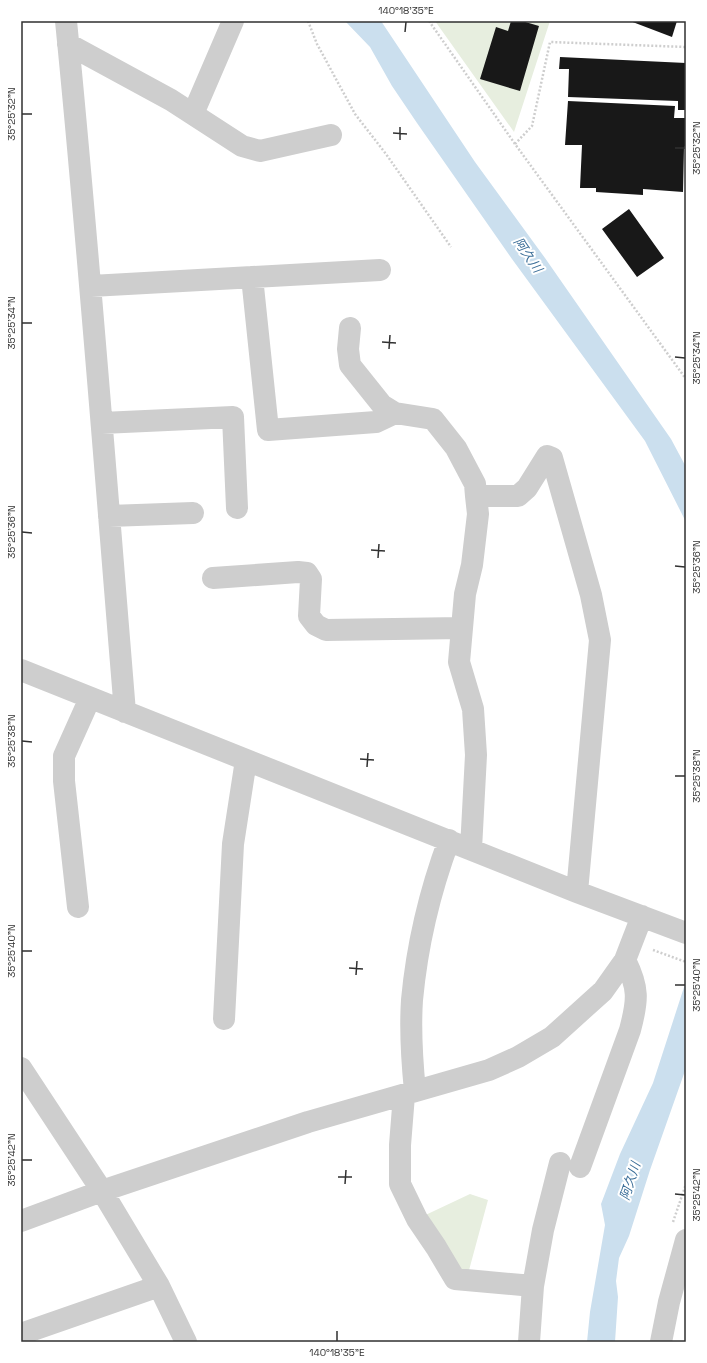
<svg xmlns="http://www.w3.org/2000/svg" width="707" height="1363" font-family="'Space Grotesk','Noto Sans JP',sans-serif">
  <rect width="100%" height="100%" fill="#fff"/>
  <path fill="#e7eedf" d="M435 21H550L514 132Z
    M470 1194 488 1200 468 1274H452L417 1219Z"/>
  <path fill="#cbdfee" d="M345 21H381L475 162 545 258 671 439 686 467V522L645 441 512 259 417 123 392 86 370 47Z
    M686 981V1068L650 1170 629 1236 619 1258 616 1281 618 1297 615 1342H587L590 1312 605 1225 601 1204 620 1154 653 1083Z"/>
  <path fill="#181818" d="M511 21H522L539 26 520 91 480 79 496 27 508 31Z
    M630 21H677L672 37Z
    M560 57 686 63V110H678V101L568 97 569 69H559Z
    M568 101 675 106 674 118H686V146L684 147 683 192 643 189V195L596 192V188H580L582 145H565Z
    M629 209 664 258 637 277 602 229Z"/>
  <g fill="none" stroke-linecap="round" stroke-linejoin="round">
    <path stroke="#cecece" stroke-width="2.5" stroke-dasharray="2 2" stroke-linecap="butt" d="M308 21 317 44 355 114 386 154 451 247
      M429 21 515 144 686 379
      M515 144 532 126 550 42 686 47
      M653 950 686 962
      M673 1222 686 1184"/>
    <path stroke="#cecece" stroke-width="22" d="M66 21C89 251 106 482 125 712
      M68 44 171 100 242 146 260 151 331 135
      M193 114 233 21
      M252 277 268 430 376 422 395 413
      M91 286 380 270
      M350 328 348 349 350 365 382 405 395 413 433 419 456 448 475 484 476 496 478 514 472 565 465 594 459 662 473 709 476 755 471 849
      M102 423 233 417 237 508
      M476 496H518L527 488 547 456 552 458 591 595 600 640 577 892
      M109 516 193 513
      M213 578 298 572 307 573 311 579 309 616 316 625 326 630 462 628
      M21 670 577 892 686 933
      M78 907 64 781V756L90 698
      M224 1019 233 844 246 760
      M21 1068 102 1191 159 1286 186 1342
      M415 1091C412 1061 410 1030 412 1000 417 946 430 891 449 840
      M404 1095 400 1145V1184L417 1219 436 1247 455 1279 533 1286
      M580 1167 630 1030C638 1000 639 988 625 960
      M21 1221 102 1191 308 1122 489 1070 518 1057 552 1037 603 991 625 960 642 916
      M21 1334 159 1286
      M529 1342 533 1286 543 1230 560 1163
      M661 1342 669 1302 686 1240"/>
  </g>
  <path fill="none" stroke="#313131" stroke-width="1.5" d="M405 32 406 22M22 114H32M393 133 407 134M400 140V127M675 148H685M22 323H32M382 342 396 343M389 349 390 335M675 357 685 358M22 532 32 533M371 550 385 551M378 558 379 544M675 566 685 567M22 741 32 742M360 759 374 760M367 767 368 753M675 776H685M22 951H32M349 968 363 969M356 975 357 961M675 985H685M22 1160H32M338 1177H352M345 1184 346 1170M675 1194 685 1195M337 1341V1331"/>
  <g text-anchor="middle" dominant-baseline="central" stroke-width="4" stroke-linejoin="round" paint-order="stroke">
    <g font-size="13" font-style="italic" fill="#3b6e98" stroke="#fff">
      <text transform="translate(528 255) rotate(55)">阿久川</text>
      <text transform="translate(630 1181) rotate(-72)">阿久川</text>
    </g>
  </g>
  <rect width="707" height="1363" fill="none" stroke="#ffffff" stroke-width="44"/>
  <rect x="22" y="22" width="663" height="1319" fill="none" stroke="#313131" stroke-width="1.5"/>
  <g font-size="10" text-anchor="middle" fill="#313131">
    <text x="406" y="14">140°18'35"E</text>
    <text transform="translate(11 114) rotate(-90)" y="4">35°25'32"N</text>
    <text transform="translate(696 148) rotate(-90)" y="4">35°25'32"N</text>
    <text transform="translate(11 323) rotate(-90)" y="4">35°25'34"N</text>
    <text transform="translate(696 358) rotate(-90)" y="4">35°25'34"N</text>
    <text transform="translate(11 532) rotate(-90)" y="4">35°25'36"N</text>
    <text transform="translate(696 567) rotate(-90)" y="4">35°25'36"N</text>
    <text transform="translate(11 741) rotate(-90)" y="4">35°25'38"N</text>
    <text transform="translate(696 776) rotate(-90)" y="4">35°25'38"N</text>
    <text transform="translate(11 951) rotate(-90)" y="4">35°25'40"N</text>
    <text transform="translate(696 985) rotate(-90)" y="4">35°25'40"N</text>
    <text transform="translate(11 1160) rotate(-90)" y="4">35°25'42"N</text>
    <text transform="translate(696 1195) rotate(-90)" y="4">35°25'42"N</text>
    <text x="337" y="1356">140°18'35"E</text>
  </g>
</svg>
